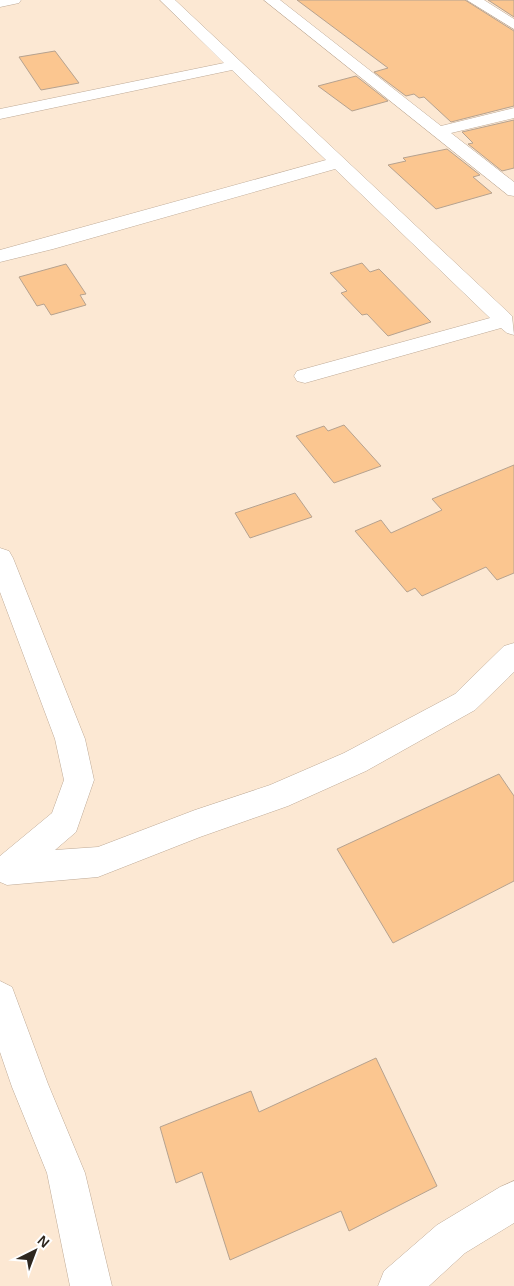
<svg xmlns="http://www.w3.org/2000/svg" width="514" height="1286" font-family="Arial,sans-serif">
  <rect width="100%" height="100%" fill="#fce8d3"/>
  <path fill="#fbc690" stroke="#b6a28f" d="M297 0H465L514 31V106L451 122 424 97 419 98 414 94 406 96 374 72 388 68Z
    M488 0H514V17Z
    M55 51 79 83 41 90 19 57Z
    M356 76 388 101 352 111 318 86Z
    M514 120V168L502 171 468 144 473 143 462 132Z
    M447 149 480 175 473 177 492 193 436 209 388 165 406 161 403 158Z
    M362 263 370 272 379 269 431 322 388 336 367 314 362 315 341 293 347 291 330 273Z
    M66 264 86 294 80 295 86 305 51 315 44 304 37 306 19 277Z
    M344 425 381 466 334 483 296 436 324 426 328 431Z
    M514 465V573L497 580 486 567 422 596 415 588 407 592 355 531 381 520 391 533 442 510 432 499Z
    M295 493 312 517 250 538 235 513Z
    M499 774 514 796V881L393 943 337 849Z
    M376 1058 437 1186 349 1231 341 1211 230 1260 202 1172 176 1183 160 1127 251 1091 259 1112Z"/>
  <g fill="none" stroke-linecap="round" stroke-linejoin="round">
    <g stroke="#beaa97" stroke-width="1">
      <path id="minor" d="M0 0H21L19 3 0 7Z
        M160 0H175L512 316 514 335 507 333 501 328 305 383 297 381 294 376 297 371 490 318 335 169 53 249 0 262V250L326 160 232 70 0 119V109L224 63Z
        M264 0H280L441 126 514 108V118L451 133 514 182V196L508 195Z
        M467 0H484L514 19V29Z
        M0 548 9 551 13 558 85 739 94 780 76 832 55 850 98 847 195 810 270 785 344 753 455 694 504 646 514 643V672L475 710 366 771 288 806 200 837 98 877 7 885 0 882V856L52 813 64 780 55 739 0 592Z
        M0 981 12 987 48 1084 85 1173 112 1286H70L47 1173 12 1087 0 1052Z
        M514 1181V1223L465 1253 429 1286H378L384 1271 437 1225 500 1187Z"/>
    </g>
    <use href="#minor" fill="#fff" fill-rule="evenodd"/>
  </g>
  <g transform="translate(35 1251) rotate(42)" stroke="#ffffff" stroke-width="4" paint-order="stroke">
  <path d="M0-4L9 19L0 12L-9 19Z" fill="#2e271f"/>
  <text y="-8" font-size="14" font-weight="bold" text-anchor="middle" fill="#2e271f">N</text>
  </g>
</svg>
